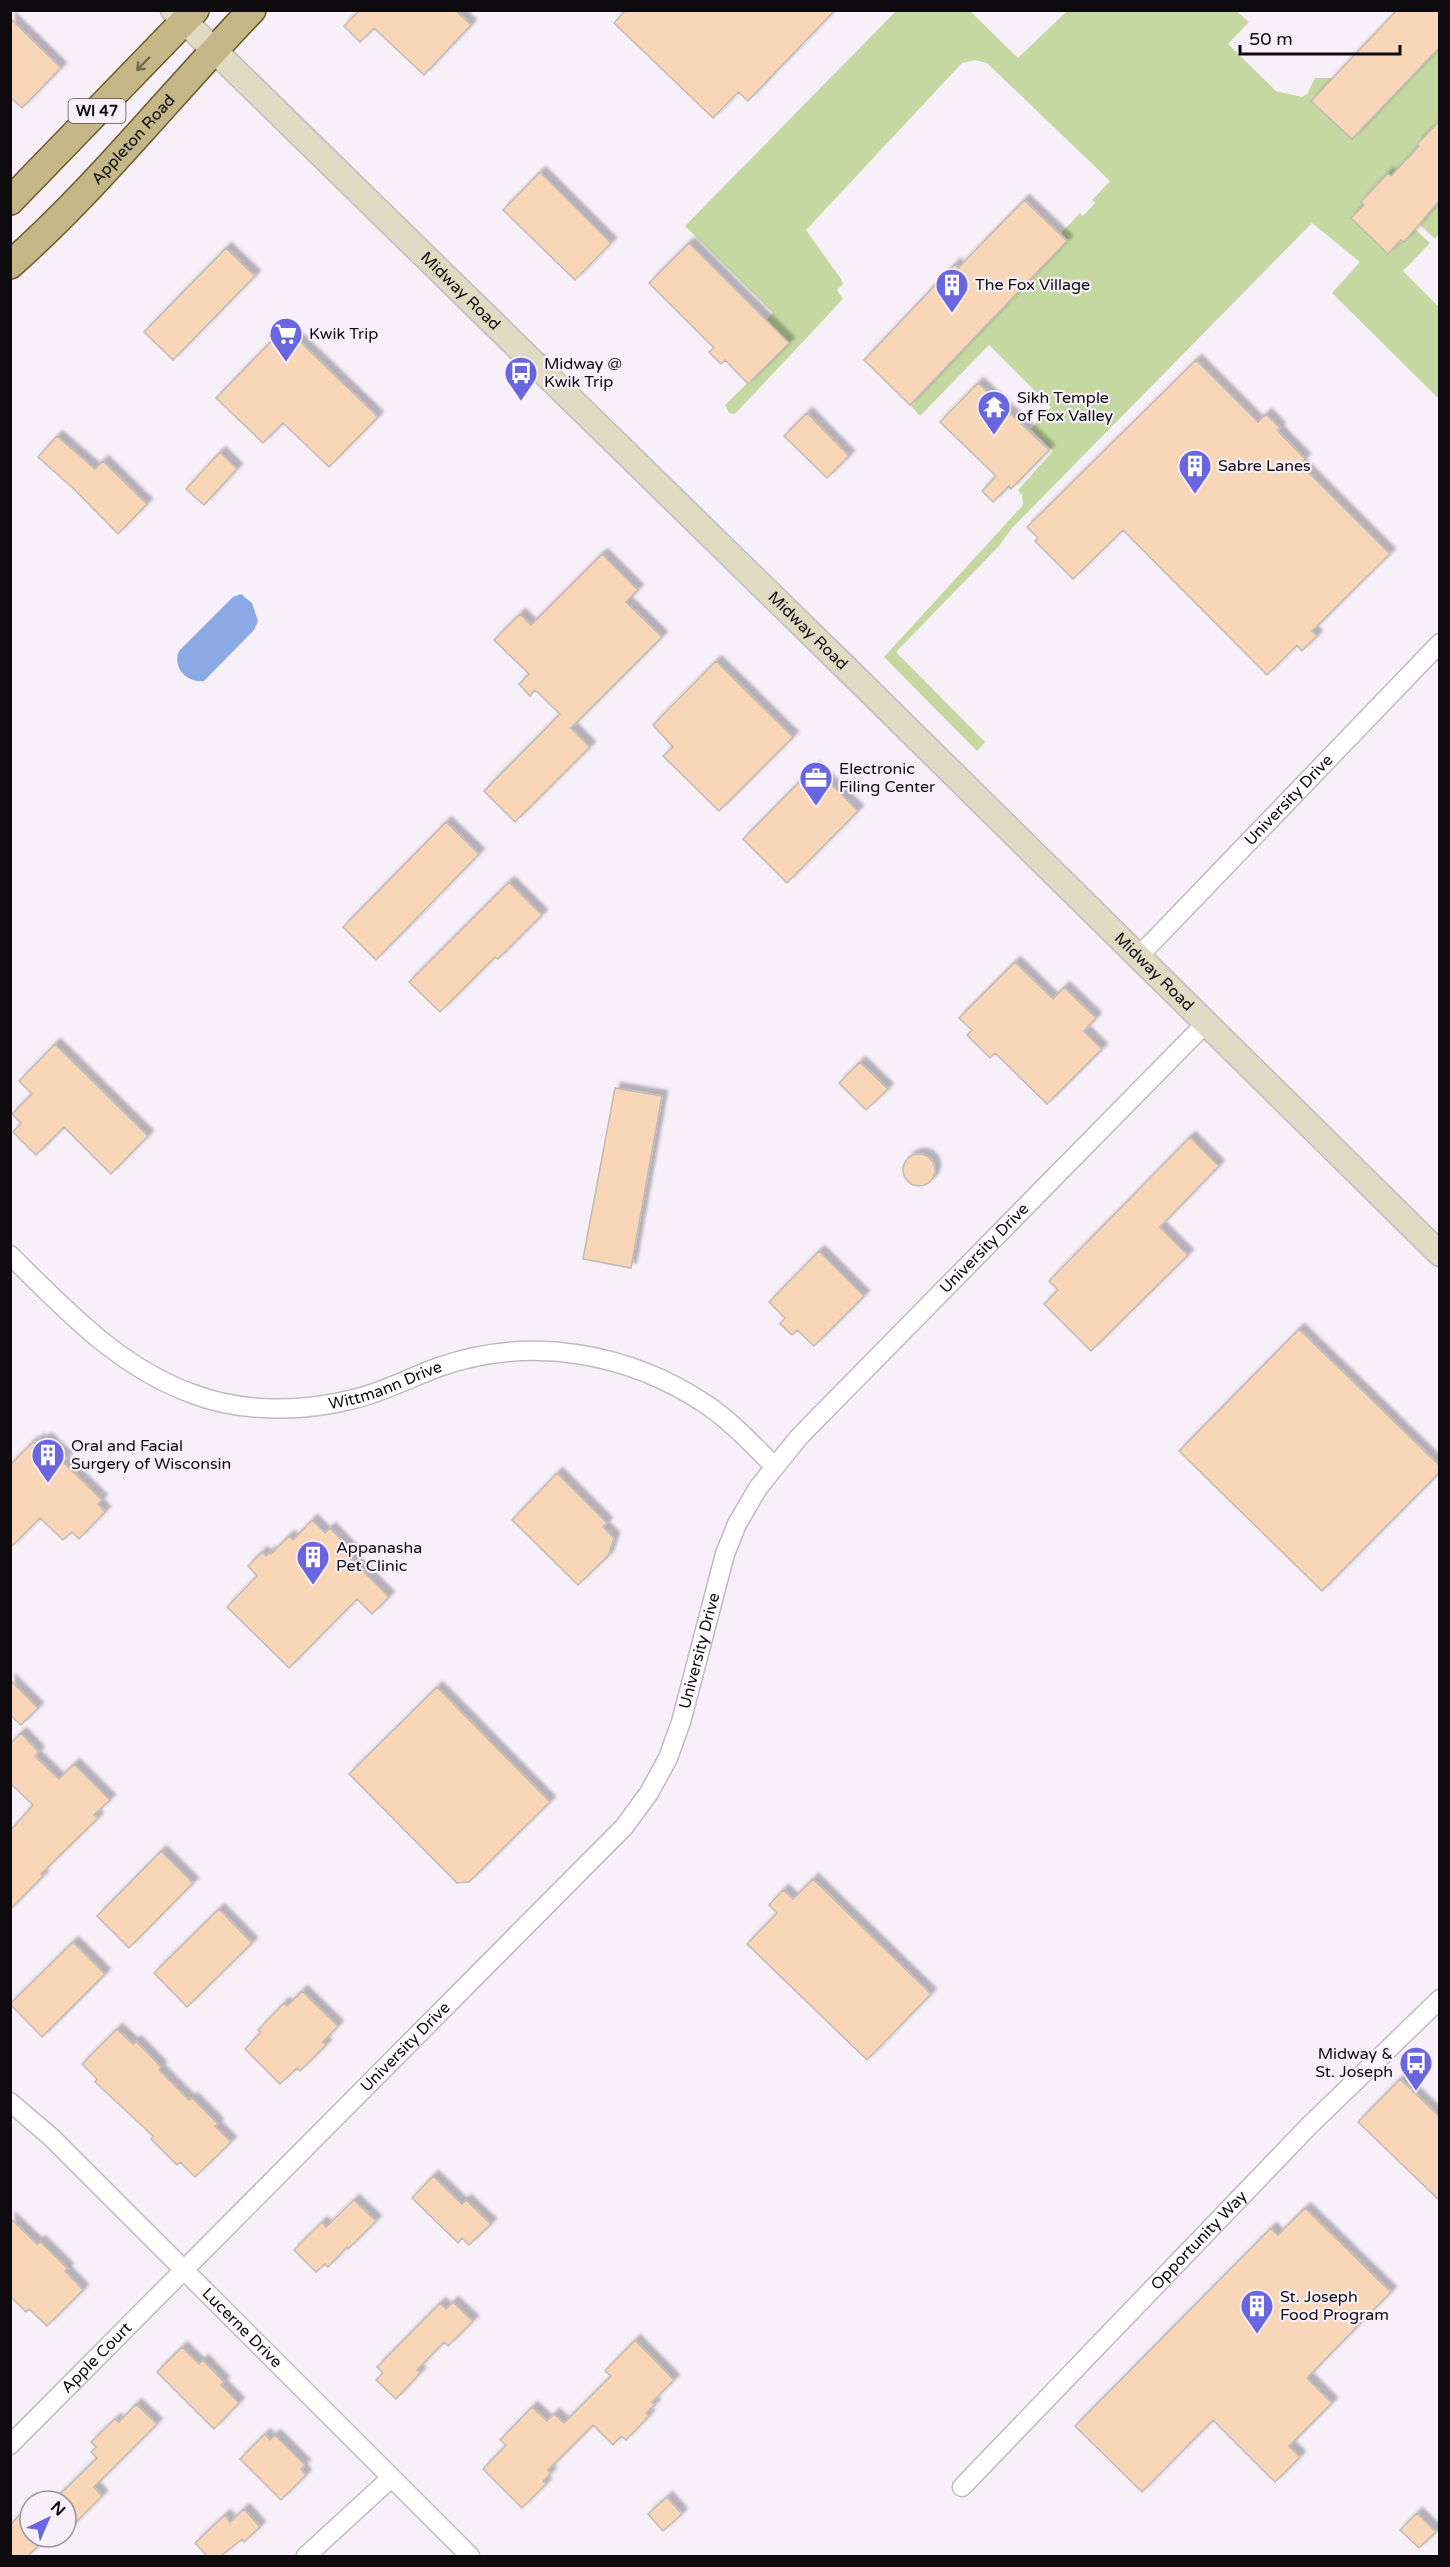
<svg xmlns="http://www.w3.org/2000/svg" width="1450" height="2567" font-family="'Varela Round',sans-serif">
  <defs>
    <filter id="shadow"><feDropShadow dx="5.5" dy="-5.5" stdDeviation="1.5" flood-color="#0004"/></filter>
  </defs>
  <rect width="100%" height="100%" fill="#f7f0f9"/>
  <path fill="#c5d8a2" d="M896 11H970L1018 58 1067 11H1236L1249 22 1228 44 1276 91 1302 97 1307 94 1315 78H1332L1311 101 1352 139 1439 47V121L1417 144 1419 146 1391 176 1388 174 1361 201 1364 205 1351 218 1388 253 1415 229 1430 243 1403 271 1439 307V399L1332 293 1360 262 1312 223 1012 528 999 546 896 652 985 742 977 751 884 657 1023 505 1022 495 1018 490 1053 451 1031 429 1051 407 989 345 920 416 910 405 1068 240 1061 233 1080 213 1083 216 1095 203 1092 200 1110 181 987 63 975 60 962 63 806 230 841 279 843 284 837 290 843 299 735 414 729 413 725 405 789 343 766 320 773 313 685 226Z
    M1439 200V234L1435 239 1420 225Z"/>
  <path fill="#8aa9e5" d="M241 594 252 603 258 621 254 630 204 681C187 683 172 668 179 651L233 597Z"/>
  <path fill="#f8d6b7" stroke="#c2bab2" stroke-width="1.5" filter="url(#shadow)" d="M356 10H455L471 25 424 75 374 28 360 42 344 26 358 12Z
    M626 10H835L748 101 738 92 713 118 614 23Z
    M1397 10H1440V47L1352 139 1311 101Z
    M10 18 61 68 22 108 10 97Z
    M1440 121V200L1404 242 1401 240 1388 254 1351 218 1364 205 1361 202 1388 173 1391 176 1419 146 1417 144Z
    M540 172 611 243 575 280 503 210Z
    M1024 200 1067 241 910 405 864 360 955 264 958 268Z
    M689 243 789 343 748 384 725 360 721 364 709 352 714 348 649 283Z
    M226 248 255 276 173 360 144 332Z
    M285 327 378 417 329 467 283 423 263 443 216 398Z
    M1196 360 1258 422 1266 414 1280 428 1277 430 1305 459 1300 464 1390 554 1312 631 1317 636 1302 651 1297 645 1267 675 1123 530 1073 579 1035 541 1038 538 1027 527Z
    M978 383 1049 450 1011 489 1009 486 993 502 982 491 996 476 940 422Z
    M807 413 849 456 827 478 784 436Z
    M57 436 95 469 103 461 147 504 118 534 75 490 38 457Z
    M220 452 237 469 204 505 186 489Z
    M602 554 638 590 626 602 662 637 571 728 590 747 515 822 484 791 560 714 535 690 530 696 519 684 529 674 494 640 520 614 531 625Z
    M716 661 793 737 719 811 663 756 673 747 653 725Z
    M814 767 858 811 787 883 743 839Z
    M446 822 479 854 376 960 343 927Z
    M509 882 542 915 498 959 495 957 440 1012 409 982Z
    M1015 962 1053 999 1064 987 1096 1018 1084 1031 1102 1049 1047 1104 995 1053 990 1058 967 1035 972 1030 959 1018Z
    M55 1044 148 1136 111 1174 64 1127 36 1155 13 1132 21 1123 12 1114 32 1094 19 1081Z
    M860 1062 888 1089 866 1110 839 1083Z
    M615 1088 662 1096 631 1268 583 1259Z
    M1190 1137 1219 1166 1160 1227 1188 1255 1091 1351 1044 1304 1058 1290 1049 1281Z
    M903 1170a16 16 0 1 1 32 0a16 16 0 1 1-32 0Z
    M819 1251 864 1296 814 1346 797 1330 792 1335 780 1324 785 1318 769 1302Z
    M1299 1329 1440 1466V1472L1322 1591 1179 1451Z
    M46 1438 67 1458 63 1462 102 1500 98 1504 105 1512 79 1539 72 1532 63 1540 40 1518 10 1548V1465L33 1442 35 1443 39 1439 41 1442Z
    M557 1473 607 1523 603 1527 614 1538 608 1556 578 1585 512 1520Z
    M312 1520 325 1533 330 1528 351 1550 346 1554 389 1597 372 1614 357 1599 289 1668 227 1607 257 1576 248 1566 262 1552 266 1556 270 1552 271 1554 289 1536 293 1540Z
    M10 1680 38 1708 21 1725 10 1715Z
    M437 1687 550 1802 469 1882 457 1883 349 1774Z
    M21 1733 39 1752 35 1756 59 1779 74 1764 110 1800 94 1815 98 1818 41 1874 43 1876 10 1910V1831L33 1805 10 1783V1744Z
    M161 1851 193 1883 129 1948 97 1916Z
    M813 1879 931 1994 867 2060 747 1944 777 1913 769 1905 783 1890 793 1899Z
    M219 1909 252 1943 187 2007 154 1973Z
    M73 1942 105 1974 42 2037 10 2004Z
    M302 1991 338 2026 323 2042 326 2045 300 2071 297 2068 280 2084 245 2049 261 2032 258 2030 284 2003 287 2006Z
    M117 2029 133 2044 136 2041 161 2067 159 2070 189 2100 192 2098 218 2124 215 2126 231 2142 195 2177 180 2162 177 2165 151 2139 153 2136 95 2082 97 2079 82 2064Z
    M1400 2079 1440 2117V2201L1358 2122Z
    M433 2176 462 2204 466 2200 491 2224 469 2245 462 2238 458 2243 412 2198Z
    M354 2200 376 2221 348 2249 347 2247 328 2267 325 2264 316 2272 294 2250 322 2222 326 2227Z
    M1305 2208 1391 2292 1307 2378 1332 2403 1289 2446 1300 2457 1275 2482 1213 2420 1142 2492 1075 2426 1271 2228 1278 2235Z
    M10 2218 37 2244 40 2241 68 2269 65 2271 83 2290 47 2326 29 2309 26 2312 10 2296Z
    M453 2302 473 2321 448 2346 444 2342 417 2370 420 2373 396 2399 376 2380 383 2373 377 2367 440 2303 446 2309Z
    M635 2340 674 2380 652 2402 655 2405 646 2413 649 2416 626 2440 621 2436 613 2445 593 2425 548 2470 551 2473 543 2481 546 2484 522 2508 483 2469 506 2445 500 2440 532 2407 547 2421 554 2414 564 2423 611 2376 605 2371Z
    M182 2347 199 2364 203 2360 224 2382 221 2385 239 2403 214 2429 157 2372Z
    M136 2404 157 2424 94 2487 102 2496 66 2532V2501H53L97 2458 91 2452 96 2447 91 2442 115 2419 119 2422Z
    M265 2434 270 2440 275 2435 305 2465 301 2469 306 2475 281 2500 240 2459Z
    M667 2497 682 2514 663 2531 648 2514Z
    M30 2504V2537H37L42 2542 28 2556H10V2525Z
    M244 2509 260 2527 244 2542 242 2539 221 2556H207L195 2543 225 2515 230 2522Z
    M1417 2513 1436 2532 1419 2548 1400 2530Z"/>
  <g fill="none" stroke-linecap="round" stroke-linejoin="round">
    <g stroke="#c1bac3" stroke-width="21">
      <g id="minor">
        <path id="s1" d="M1137 958 1440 643"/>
        <path id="s2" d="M10 1255C66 1310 118 1367 193 1394 243 1413 303 1412 354 1399 384 1392 411 1377 439 1367 530 1335 628 1352 707 1405 732 1422 753 1445 774 1466"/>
        <path id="s3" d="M10 2102 51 2137 470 2556"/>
        <path id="s4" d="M10 2445 624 1827 649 1793 668 1758 681 1722 725 1554 737 1524 758 1488 799 1437 1205 1024"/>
        <path id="s5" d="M962 2487 1309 2126 1440 1999"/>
        <path d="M306 2556 391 2478"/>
      </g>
    </g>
    <g stroke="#c1bac3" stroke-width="27">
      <g id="secondary">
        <path id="s6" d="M173 10 847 669 1440 1254"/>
      </g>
    </g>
    <g stroke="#6b5b29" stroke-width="30">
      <g id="primary">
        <path d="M10 201 195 10"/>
        <path id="s7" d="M10 265C98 187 170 95 252 10"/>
      </g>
    </g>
    <use href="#minor" stroke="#fff" stroke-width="18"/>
    <use href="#secondary" stroke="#e2dbc3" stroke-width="24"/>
    <use href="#primary" stroke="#c5b688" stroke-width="27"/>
  </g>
  <defs><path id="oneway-shaft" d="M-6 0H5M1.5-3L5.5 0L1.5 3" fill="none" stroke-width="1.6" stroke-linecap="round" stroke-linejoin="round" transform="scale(1.5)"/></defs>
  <use stroke="#726951" href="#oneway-shaft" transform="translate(143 64) rotate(134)"/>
  <defs>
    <g id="building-pin" transform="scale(1.725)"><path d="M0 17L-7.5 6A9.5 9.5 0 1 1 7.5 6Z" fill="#6966df" stroke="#f7f0f9"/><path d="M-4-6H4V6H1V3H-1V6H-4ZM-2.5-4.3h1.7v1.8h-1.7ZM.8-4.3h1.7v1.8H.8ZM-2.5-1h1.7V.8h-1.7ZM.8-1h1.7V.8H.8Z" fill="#fff"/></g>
    <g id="supermarket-pin" transform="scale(1.725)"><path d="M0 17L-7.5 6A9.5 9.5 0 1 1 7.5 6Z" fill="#6966df" stroke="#f7f0f9"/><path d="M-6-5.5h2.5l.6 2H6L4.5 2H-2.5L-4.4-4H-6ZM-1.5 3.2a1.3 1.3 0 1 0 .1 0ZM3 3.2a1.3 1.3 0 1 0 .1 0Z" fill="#fff"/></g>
    <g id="bus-pin" transform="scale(1.725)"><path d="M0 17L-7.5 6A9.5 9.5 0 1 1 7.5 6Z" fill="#6966df" stroke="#f7f0f9"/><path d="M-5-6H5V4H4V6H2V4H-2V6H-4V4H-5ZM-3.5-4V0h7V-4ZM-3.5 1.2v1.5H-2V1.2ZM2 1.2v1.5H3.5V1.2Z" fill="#fff"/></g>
    <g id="temple-pin" transform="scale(1.725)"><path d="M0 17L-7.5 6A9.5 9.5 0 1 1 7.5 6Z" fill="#6966df" stroke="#f7f0f9"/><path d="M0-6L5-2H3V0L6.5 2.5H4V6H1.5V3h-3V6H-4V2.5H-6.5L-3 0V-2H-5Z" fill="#fff"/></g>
    <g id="office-pin" transform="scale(1.725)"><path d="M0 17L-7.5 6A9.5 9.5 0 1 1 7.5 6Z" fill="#6966df" stroke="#f7f0f9"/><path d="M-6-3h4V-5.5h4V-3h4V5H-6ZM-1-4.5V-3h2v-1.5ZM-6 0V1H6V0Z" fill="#fff"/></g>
  </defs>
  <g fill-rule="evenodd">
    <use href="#building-pin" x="952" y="285"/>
    <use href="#supermarket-pin" x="286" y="334"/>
    <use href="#bus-pin" x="521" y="373"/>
    <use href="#temple-pin" x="994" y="407"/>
    <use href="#building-pin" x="1195" y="466"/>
    <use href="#office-pin" x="816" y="778"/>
    <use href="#building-pin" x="48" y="1455"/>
    <use href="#building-pin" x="313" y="1557"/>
    <use href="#bus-pin" x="1416" y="2063"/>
    <use href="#building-pin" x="1257" y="2306"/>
  </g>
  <g text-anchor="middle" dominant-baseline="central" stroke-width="4.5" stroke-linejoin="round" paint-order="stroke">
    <rect fill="#f7f0f9" stroke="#535054" stroke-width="1.5" x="68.5" y="99" width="57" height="24" rx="4.5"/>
    <g font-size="15" font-weight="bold" fill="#0d0b0d">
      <text x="97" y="111">WI 47</text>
    </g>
    <g font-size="16" fill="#0d0b0d" stroke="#f7f0f9">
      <text stroke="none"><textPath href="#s7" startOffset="176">Appleton Road</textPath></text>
      <text stroke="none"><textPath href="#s6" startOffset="402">Midway Road</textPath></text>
      <text stroke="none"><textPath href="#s6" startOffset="888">Midway Road</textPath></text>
      <text stroke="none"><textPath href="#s1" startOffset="219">University Drive</textPath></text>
      <text stroke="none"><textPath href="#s6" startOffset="1374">Midway Road</textPath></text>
      <text stroke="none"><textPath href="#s4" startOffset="1569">University Drive</textPath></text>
      <text stroke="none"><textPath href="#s2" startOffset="429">Wittmann Drive</textPath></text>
      <text stroke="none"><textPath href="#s4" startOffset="1065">University Drive</textPath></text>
      <text stroke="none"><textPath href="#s4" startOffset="561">University Drive</textPath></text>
      <text stroke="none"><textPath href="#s5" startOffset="342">Opportunity Way</textPath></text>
      <text stroke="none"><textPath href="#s3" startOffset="324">Lucerne Drive</textPath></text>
      <text stroke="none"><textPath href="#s4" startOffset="123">Apple Court</textPath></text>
    </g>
    <g font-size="16" fill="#0d0b0d" stroke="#f7f0f9" text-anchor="start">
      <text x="975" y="285">The Fox Village</text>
      <text x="309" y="334">Kwik Trip</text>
      <text x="544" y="364">Midway @<tspan x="544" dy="18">Kwik Trip</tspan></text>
      <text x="1017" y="398">Sikh Temple<tspan x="1017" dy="18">of Fox Valley</tspan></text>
      <text x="1218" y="466">Sabre Lanes</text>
      <text x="839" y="769">Electronic<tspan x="839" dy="18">Filing Center</tspan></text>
      <text x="71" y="1446">Oral and Facial<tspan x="71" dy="18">Surgery of Wisconsin</tspan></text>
      <text x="336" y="1548">Appanasha<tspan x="336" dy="18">Pet Clinic</tspan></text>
      <text x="1393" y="2054" text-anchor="end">Midway &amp;<tspan x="1393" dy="18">St. Joseph</tspan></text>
      <text x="1280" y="2297">St. Joseph<tspan x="1280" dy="18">Food Program</tspan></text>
    </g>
  </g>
  <rect width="1450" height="2567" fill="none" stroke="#0d0b0d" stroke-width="24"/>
  <g transform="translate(48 2519) rotate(44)"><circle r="28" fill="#f7f0f9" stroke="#99949b" stroke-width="1.5"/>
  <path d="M0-4.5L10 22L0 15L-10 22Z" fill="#6966df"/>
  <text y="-9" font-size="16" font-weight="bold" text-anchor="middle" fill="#0d0b0d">N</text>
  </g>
  <path d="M1240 45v9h160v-9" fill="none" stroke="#0d0b0d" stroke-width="3"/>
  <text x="1249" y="45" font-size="18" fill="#0d0b0d" stroke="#f7f0f9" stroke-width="4.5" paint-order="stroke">50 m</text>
</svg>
